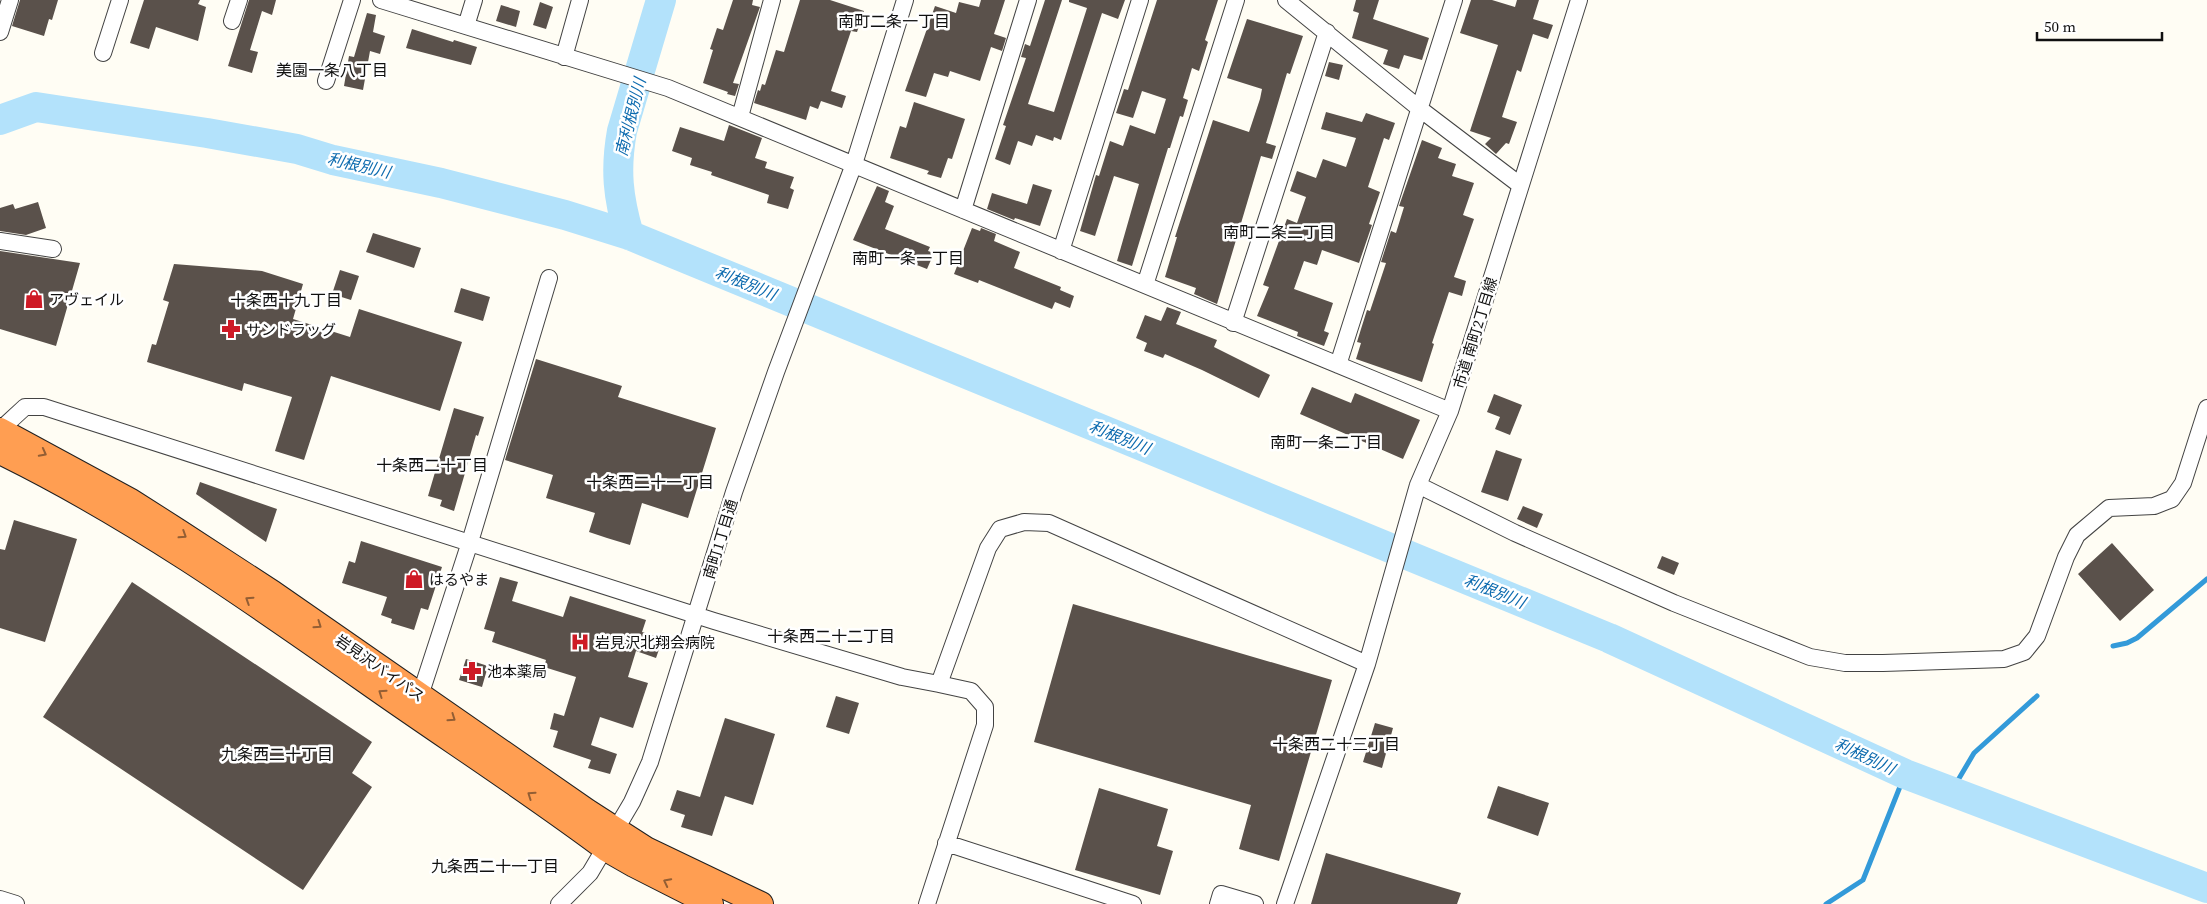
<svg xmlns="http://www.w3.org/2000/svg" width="2207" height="904" font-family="'Source Serif 4','Noto Sans JP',serif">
  <rect width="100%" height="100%" fill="#fffdf4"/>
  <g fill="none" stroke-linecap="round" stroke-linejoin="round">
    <path stroke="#339ad9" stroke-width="5" d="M2113 646 2127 643 2137 638 2207 579
      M1951 792 1974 753 2037 696
      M1826 904 1863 880 1905 774"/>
    <path stroke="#b3e2fb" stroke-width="30" d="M0 120 36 107 207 133 297 149 333 160 441 183 565 215 629 235 1609 638 1905 774 2207 888
      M629 235C618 197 615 170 622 131L661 0"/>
  </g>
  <path fill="#5a514b" d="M20 0H58L52 20 49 19 44 36 12 26Z
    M144 0H200L198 4 206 7 198 41 156 27 149 49 130 43Z
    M249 0H276L272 15 262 11 250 50 258 52 252 73 228 66Z
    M733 0H753L752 5 760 7 733 83 739 84 735 96 727 94 728 92 703 83 713 50 710 49 717 28 723 30Z
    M800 0H830L864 11 857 32 851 31 831 91 846 96 842 108 821 101 818 109 810 106 806 120 754 103 758 90 760 91 762 84 765 85 776 50 784 52Z
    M981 0H1005L994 34 1006 38 1002 51 991 47 980 81 950 71 948 77 934 73 926 97 905 91 935 6 956 13 959 2 979 7Z
    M1045 0H1062L1028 104 1054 112 1087 8 1069 2V0H1125L1118 19 1102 13 1061 140 1054 137 1053 141 1036 135 1032 146 1018 141 1010 165 995 159 1006 126 1003 125 1026 58 1021 57 1025 44 1030 46Z
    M1157 0H1218L1205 40 1208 42 1199 71 1192 68 1183 98 1188 100 1183 117 1180 116 1170 148H1168L1132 266 1117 261 1139 184 1114 176 1095 236 1080 231 1096 175 1099 176 1110 141 1123 146 1130 125 1155 134 1166 99 1142 91 1133 118 1116 113 1124 89 1128 90Z
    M1356 0H1379L1373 19 1429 38 1422 60 1404 55 1399 69 1383 64 1388 50 1352 38 1359 13 1353 11Z
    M1471 0H1492L1515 7 1517 0H1539L1533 19 1553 25 1548 39 1533 34 1521 72 1517 70 1502 117 1517 122 1509 144 1506 143 1496 154 1485 144 1491 138 1470 131 1498 45 1460 33Z
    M540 2 553 7 546 29 533 25Z
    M501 5 520 11 516 27 496 21Z
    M367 13 376 15 373 32 385 36 380 54 370 51 363 90 344 86 349 56 354 57Z
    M1247 19 1303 36 1290 74 1287 73 1266 143 1276 146 1272 159 1261 156 1217 304 1194 294 1196 288 1165 277 1177 237H1175L1213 120 1249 132 1260 99 1262 89 1227 78Z
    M412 29 453 42 454 40 477 47 471 65 406 48Z
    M1329 62 1343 65 1339 80 1325 76Z
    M914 102 965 119 952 159 948 158 941 178 927 174 929 171 890 158 900 126 906 128Z
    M1326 112 1362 122 1366 113 1395 123 1389 140 1384 138 1368 187 1380 192 1369 224 1372 225 1359 263 1322 250 1317 265 1304 261 1294 289 1333 303 1324 331 1329 333 1324 346 1297 336 1298 332 1257 316 1269 287 1263 285 1287 219 1297 223 1306 197 1290 191 1297 171 1316 178 1323 159 1346 167 1356 138 1321 129Z
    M729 125 762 138 755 158 767 162 765 168 794 177 790 188 794 190 788 209 767 203 769 195 711 175 712 172 690 165 692 158 672 151 680 127 724 141Z
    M1422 140 1442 148 1438 158 1456 164 1452 176 1474 183 1463 215 1474 219 1454 277 1466 281 1462 296 1449 292 1432 343 1434 344 1422 382 1356 359 1361 343 1357 342 1361 329 1367 310 1370 311 1386 263 1381 262 1391 231 1396 233 1404 207 1399 206Z
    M1033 184 1052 190 1040 226 1015 218 1014 220 987 209 992 193 1027 204Z
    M877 186 889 191 885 202 894 206 885 229 930 247 928 251 934 253 927 269 853 240Z
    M38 202 46 228 26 235 0 231V208L13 204 15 209Z
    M972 228 980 231 981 228 996 234 994 241 1020 252 1014 268 1061 287 1060 290 1074 296 1070 308 1055 302 1052 309 979 280 978 283 954 274Z
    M373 233 421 248 414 268 366 252Z
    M0 251 80 263 56 346 0 329Z
    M174 264 262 271 303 284 293 319 350 337 359 309 462 342 440 411 331 376 304 460 275 451 292 397 244 383 242 391 147 362 152 344 156 345 169 302 163 300Z
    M340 270 359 276 351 300 332 294Z
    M461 288 490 297 483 321 454 312Z
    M1167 307 1181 312 1176 324 1217 340 1214 347 1270 375 1259 398 1202 370 1165 354 1163 358 1144 351 1147 343 1136 338 1145 315 1161 321Z
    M536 359 622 386 618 397 716 428 688 518 642 503 630 545 607 538 589 532 595 513 546 498 553 475 505 460Z
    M1312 387 1351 403 1355 393 1420 420 1403 459 1300 414Z
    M1494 394 1522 405 1510 435 1495 429 1500 417 1487 412Z
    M454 408 484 417 478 436 476 435 454 511 440 506 442 500 428 496Z
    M1496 450 1522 459 1508 501 1481 492Z
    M200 482 277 509 266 542 196 494Z
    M1523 506 1543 514 1537 528 1517 519Z
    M14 520 77 539 45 642 0 628V549L5 550Z
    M361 541 442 567 428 610 421 608 414 630 391 623 392 619 381 615 387 597 342 583 349 561 355 563Z
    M2112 543 2154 590 2120 621 2078 574Z
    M1662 556 1679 563 1674 575 1657 568Z
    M500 577 518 582 512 601 563 617 570 596 646 620 642 632 663 638 656 658 636 651 628 677 648 683 633 728 600 717 591 745 617 754 610 774 588 768 591 760 553 747 558 731 550 729 554 713 564 716 576 677 544 667 546 660 492 642 495 632 484 629Z
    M132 582 372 742 352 773 372 787 303 890 43 717Z
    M1073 604 1332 680 1279 861 1239 849 1251 805 1034 742Z
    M466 659 488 666 482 687 459 680Z
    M836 696 859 703 849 734 826 727Z
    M725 718 775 734 753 805 725 796 712 836 681 827 685 815 670 810 677 790 700 797Z
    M1375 723 1393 728 1382 768 1363 762Z
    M1498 786 1549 803 1538 836 1487 818Z
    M1099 788 1168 809 1157 846 1173 851 1160 895 1075 870Z
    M1326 853 1461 893 1457 904H1311Z"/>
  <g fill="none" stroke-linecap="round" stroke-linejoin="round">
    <g stroke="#434343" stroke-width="18">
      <path id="minor" d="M381 0 668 88 1450 411
        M1286 0 1420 109 1520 185
        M232 21 239 0
        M466 26 474 0
        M0 32 10 0
        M103 53 120 0
        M564 57 580 0
        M326 81 352 0
        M740 117 772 0
        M963 210 1028 0
        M0 241 53 249
        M1061 251 1140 0
        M1145 285 1236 0
        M1233 323 1327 32
        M1338 365 1454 0
        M0 430 25 407H44L714 621 902 677 939 684 988 548 1000 529 1024 522 1049 523 1367 664
        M1418 485 1515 533 1674 603 1810 657 1845 663H1883L2004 659 2024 652 2037 636 2066 557 2077 535 2109 508 2154 506 2172 499 2183 483 2207 408
        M417 705 470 542 549 278
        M946 843 1133 904
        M0 899 16 904
        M559 904 590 873 632 802 650 762 734 492 776 372 854 164 905 0
        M927 904 985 725V707L971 691 939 684
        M1218 904 1221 894 1255 904
        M1285 904 1367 664 1418 485 1450 411 1579 0"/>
    </g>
    <g stroke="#212121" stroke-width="26">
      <path id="highway" d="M0 430 131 501 178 531 273 593 587 811 646 849 761 904
        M0 452C133 517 253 602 374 687 451 741 530 792 606 849L634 865 711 904"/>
    </g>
    <use href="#minor" stroke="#fff" stroke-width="16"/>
    <use href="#highway" stroke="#ff9e52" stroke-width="24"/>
  </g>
  <defs><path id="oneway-chevron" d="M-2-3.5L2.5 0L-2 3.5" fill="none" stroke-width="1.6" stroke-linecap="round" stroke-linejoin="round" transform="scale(1.25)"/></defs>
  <g stroke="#935e34">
    <use href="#oneway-chevron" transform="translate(43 453) rotate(28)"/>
    <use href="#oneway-chevron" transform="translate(183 535) rotate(33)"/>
    <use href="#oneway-chevron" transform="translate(249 600) rotate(-147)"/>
    <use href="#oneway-chevron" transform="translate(318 625) rotate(35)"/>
    <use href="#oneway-chevron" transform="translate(382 693) rotate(-145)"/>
    <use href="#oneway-chevron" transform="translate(452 718) rotate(35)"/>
    <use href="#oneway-chevron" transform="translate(531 795) rotate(-145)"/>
    <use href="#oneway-chevron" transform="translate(667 882) rotate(-153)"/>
  </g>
  <defs>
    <g id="shop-bare" transform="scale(1.5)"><path d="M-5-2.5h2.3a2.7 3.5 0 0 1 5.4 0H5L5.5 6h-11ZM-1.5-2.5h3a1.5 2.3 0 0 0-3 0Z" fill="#ce1a26" stroke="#fff" stroke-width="2.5" paint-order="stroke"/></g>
    <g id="pharmacy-bare" transform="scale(1.5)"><path d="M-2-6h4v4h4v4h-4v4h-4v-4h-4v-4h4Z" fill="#ce1a26" stroke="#fff" stroke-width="2.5" paint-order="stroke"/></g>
    <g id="hospital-bare" transform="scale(1.5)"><path d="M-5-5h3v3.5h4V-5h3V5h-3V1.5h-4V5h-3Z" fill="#ce1a26" stroke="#fff" stroke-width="2.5" paint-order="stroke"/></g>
  </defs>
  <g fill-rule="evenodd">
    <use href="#shop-bare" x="34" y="299"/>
    <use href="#pharmacy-bare" x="231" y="329"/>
    <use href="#shop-bare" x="414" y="579"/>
    <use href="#hospital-bare" x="580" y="642"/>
    <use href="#pharmacy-bare" x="472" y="671"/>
  </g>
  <g text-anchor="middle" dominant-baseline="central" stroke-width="5" stroke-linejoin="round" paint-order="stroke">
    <g font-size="15" fill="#101010" stroke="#fff" text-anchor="start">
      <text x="49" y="299">アヴェイル</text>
      <text x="246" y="329">サンドラッグ</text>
      <text x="429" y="579">はるやま</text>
      <text x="595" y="642">岩見沢北翔会病院</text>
      <text x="487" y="671">池本薬局</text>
    </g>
    <g font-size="15" fill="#101010" stroke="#fff">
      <text transform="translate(1475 333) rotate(-73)">市道 南町2丁目線</text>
      <text transform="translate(720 539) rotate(-73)">南町1丁目通</text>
      <text transform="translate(380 668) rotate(35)">岩見沢バイパス</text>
    </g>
    <g font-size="16" fill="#101010" stroke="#fff">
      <text x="894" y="21">南町二条一丁目</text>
      <text x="332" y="70">美園一条八丁目</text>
      <text x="1279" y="232">南町二条二丁目</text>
      <text x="908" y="258">南町一条一丁目</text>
      <text x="286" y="300">十条西十九丁目</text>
      <text x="1326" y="442">南町一条二丁目</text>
      <text x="432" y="465">十条西二十丁目</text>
      <text x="650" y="482">十条西二十一丁目</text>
      <text x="831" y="636">十条西二十二丁目</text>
      <text x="1336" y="744">十条西二十三丁目</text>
      <text x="277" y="754">九条西二十丁目</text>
      <text x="495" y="866">九条西二十一丁目</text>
    </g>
    <g font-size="16" font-style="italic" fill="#0d6baf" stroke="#fff">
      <text transform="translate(630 117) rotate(-76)">南利根別川</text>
      <text transform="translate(359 165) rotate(13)">利根別川</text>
      <text transform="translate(746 283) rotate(22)">利根別川</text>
      <text transform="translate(1120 437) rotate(22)">利根別川</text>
      <text transform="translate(1495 591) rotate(22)">利根別川</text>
      <text transform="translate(1865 756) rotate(25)">利根別川</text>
    </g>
  </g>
  <path d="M2037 32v8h125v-8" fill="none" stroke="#101010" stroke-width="2.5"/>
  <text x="2044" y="32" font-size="15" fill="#101010" stroke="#ffffff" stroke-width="4" paint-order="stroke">50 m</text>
</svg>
